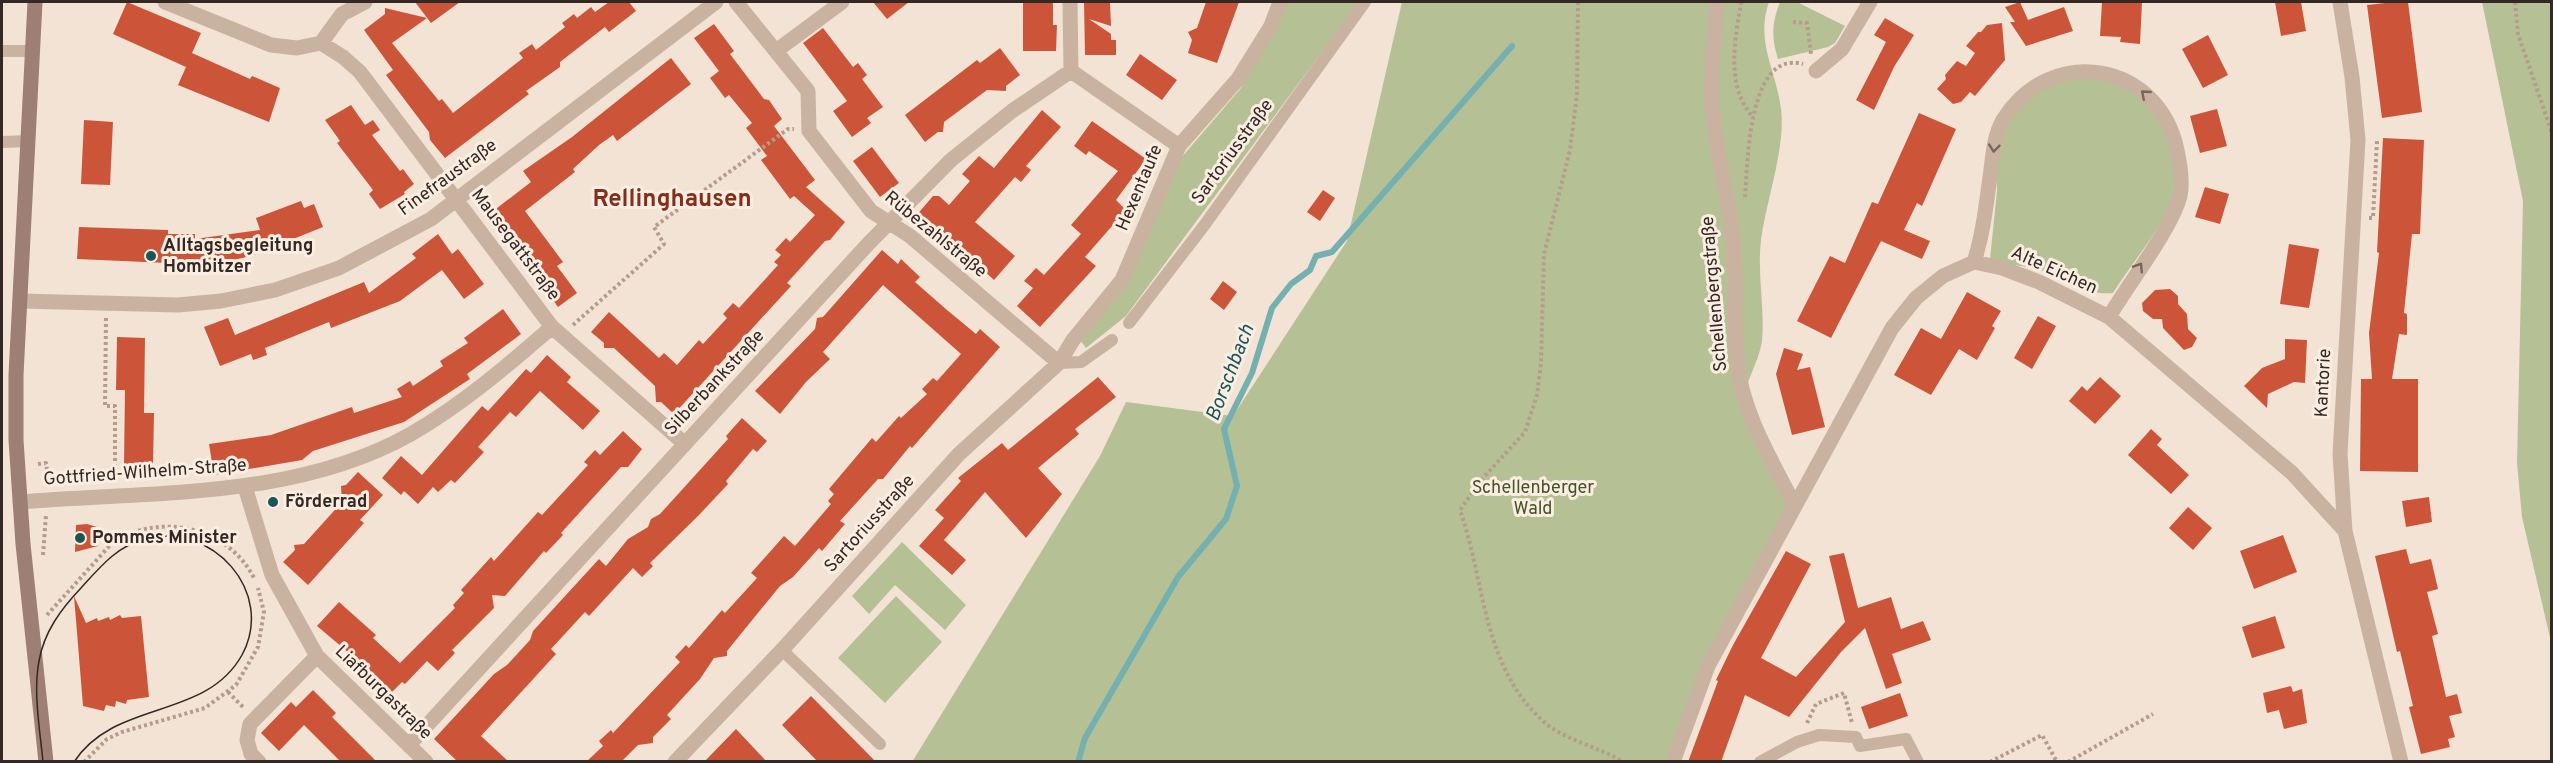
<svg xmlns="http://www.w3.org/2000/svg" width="2553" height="763" font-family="Overpass,sans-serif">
  <rect width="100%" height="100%" fill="#f2e3d5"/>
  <path fill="#b5c195" d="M1285 2H1359L1126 316 1086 348 1080 340 1130 277 1181 158 1241 88Z
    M1402 2H1715L1735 360 1793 509 1721 636 1672 761 912 762 1100 456 1126 402 1233 416 1347 241Z
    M1718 2H1769C1755 42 1776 69 1781 109 1786 147 1766 201 1761 240 1757 274 1765 308 1762 341 1760 355 1752 371 1747 385L1712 61Z
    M1780 2H1797L1845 26 1835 43 1828 47 1778 59C1771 37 1772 23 1780 2Z
    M2482 2H2551V642L2522 517 2517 463 2523 201Z
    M2091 77C2107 81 2129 85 2141 97 2169 123 2185 177 2167 212 2152 240 2130 266 2113 293 2088 296 2069 280 2046 272 2028 265 2008 266 1990 259L1997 191V142L2015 110 2046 87 2072 78Z
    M902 542 966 605 945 630 895 585 869 614 852 596Z
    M896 596 942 642 885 703 838 658Z"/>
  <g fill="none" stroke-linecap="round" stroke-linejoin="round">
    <path stroke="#73b0af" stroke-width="6" d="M1078 762 1085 738 1178 577 1226 519 1237 486 1224 429 1252 373 1272 308 1291 284 1310 270 1316 256 1332 252 1512 46"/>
  </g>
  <path fill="#cc5439" d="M127 2 201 33 192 53 250 79 252 76 280 88 269 122 178 85 186 67 113 34Z
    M415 2H460L431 23Z
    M609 2H629L636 11 609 32 605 27 560 62V67L526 91 529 94 445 158 430 140 429 132 386 75 393 70 364 30 385 14V8L427 18 392 43 439 101 442 99 453 113 523 58 519 53 532 44 536 50 565 27 562 23 574 14 577 18 591 7 595 12Z
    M873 2H909L887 19Z
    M1023 2H1053V25H1057L1056 51H1023Z
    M1084 2H1110L1111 26 1089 19 1111 34V40H1116V55H1085Z
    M1206 2H1239L1217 63 1188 53 1192 40 1188 32 1197 28Z
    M2020 2 2028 20 2064 7 2073 31 2026 46 2010 22H2015L2005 7Z
    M2102 2H2142L2140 44 2120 42 2121 37 2100 36Z
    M2275 2H2301L2306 31 2281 36Z
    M2394 2H2408L2422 112 2382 118 2367 5Z
    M1885 18 1914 35 1894 67 1874 110 1856 100 1886 42 1874 35Z
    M2002 23 2005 60 1975 96 1970 92 1961 102 1953 104 1937 89 1946 79 1945 75 1957 61 1966 66 1975 53 1966 46 1978 32H1981L1987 25Z
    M714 24 734 51 730 54 764 99 769 100 782 119 774 126 815 180 806 187 845 222 830 240 825 241 815 252 787 283 791 286 674 414 661 402H656L655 386 614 348H604V343L591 332 609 312 659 358 664 353 677 365 699 340 703 344 727 318 723 314 733 303 739 308 778 265 774 262 781 255 775 250 786 238 790 242 815 215 794 196 790 199 761 160 767 156 746 128 752 123 729 95 725 98 710 78 719 71 694 38Z
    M823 28 853 67 858 63 867 75 862 79 883 107 867 118 871 123 852 137 833 111 847 101 803 43Z
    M2208 35 2228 75 2203 88 2182 49Z
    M1000 48 1020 75 1006 86V91L987 90 944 122 943 132H938L925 142 905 115 977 60 980 63Z
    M1140 54 1177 80 1162 100 1126 75Z
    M671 58 691 84 617 141 613 135 599 145 573 169 575 172 525 211 563 262 557 266 577 293 558 307 506 234 497 233 498 227 488 215 531 182 523 171 572 137Z
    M351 105 365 125 373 120 380 130 372 135 400 171 403 169 414 184 404 192 405 194 380 209 369 194 373 190 337 143 340 141 325 120Z
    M2217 109 2227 146 2200 153 2190 116Z
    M1042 110 1061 127 1026 166 1031 170 1021 182 1015 177 975 222 1015 256 994 280 949 239 934 240 936 234 915 217 933 196H939L949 205 970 181 962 174 979 156 994 168Z
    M1919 113 1956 129 1922 206 1917 203 1904 230 1930 241 1922 259 1881 241 1831 338 1797 321 1830 256 1845 263 1872 202 1878 204Z
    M84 120 113 122 110 185 81 184Z
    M1092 121 1146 159 1116 200 1126 210 1085 257 1096 266 1040 327 1017 306 1033 288 1024 281 1036 268 1044 275 1081 234 1071 225 1118 171 1089 151 1086 155 1074 146Z
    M2383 138 2424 140 2420 234H2412L2404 313 2407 314V335L2399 334 2392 379H2418V472L2360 471 2361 379H2372L2369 333 2379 253 2377 252Z
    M872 147 899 183 880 197 853 161Z
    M2205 187 2229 194 2220 224 2195 217Z
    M1323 190 1335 198 1320 221 1307 212Z
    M301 201 304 208 314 204 323 227 251 256 224 262 190 261V264L77 259 79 227 168 230V234H195V239L260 230 256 218Z
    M438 234 452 254 458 249 484 284 464 299 442 270 400 301 331 328 329 322 265 348 267 355 253 360 251 354 220 366 204 327 228 318 235 335 364 282 369 293 416 258 412 254Z
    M2289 244 2319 249 2309 308 2280 304Z
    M882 250 898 264 901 259 920 277 915 282 947 310 976 334 980 329 1000 347 912 448 910 446 883 479H878L840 521 845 524 822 551 819 548 793 577 780 586 727 651V656L714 658 700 679 667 715 671 719 653 737V743L638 745 621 762H586L603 746 599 741 611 730 613 733 680 662 675 657 686 645 689 648 722 610 725 613 757 578 751 573 784 536 795 546 831 504 828 501 834 494 829 489 872 438 876 442 899 416 901 418 927 394 922 389 933 378 937 381 961 354 883 285 823 352 830 359 806 382 780 414 755 391 815 329 817 318 823 317Z
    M1223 281 1237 292 1224 310 1210 299Z
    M2170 289 2178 296V304L2187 314 2188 329 2197 338 2192 347 2184 350 2163 328 2162 319H2153L2143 311 2142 303 2155 290Z
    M1967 292 2001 311 1992 326 1995 328 1977 360 1959 349 1931 395 1894 375 1921 328 1941 339Z
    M503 309 521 334 467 374 470 379 404 422 313 451 302 460 214 475 209 444 271 435 352 407 354 413 402 397 397 389 410 381 413 386 443 366 440 361 468 343 464 338Z
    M2038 316 2056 326 2032 369 2014 358Z
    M117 337 145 338 144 413H154L153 465H124L125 390H116Z
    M2285 339 2307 340 2305 383 2294 382 2268 394 2267 408 2244 386 2262 368 2285 359Z
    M1784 348 1803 354 1797 370 1810 367 1825 427 1792 435 1776 374Z
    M547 355 571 377 567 382 600 411 583 430 540 391 516 417 510 412 478 447 484 452 455 483 451 480 438 492 433 487 418 504 404 491 401 495 382 478 401 456 422 475 482 406 488 411 526 369 531 373Z
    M1098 377 1116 397 1075 429 1079 434 1038 468 1062 494 1026 538 985 492 944 540 966 560 952 575 919 546 944 518 935 510 961 481 958 478 1002 443 1008 450Z
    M2100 377 2121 396 2095 424 2069 401 2082 386 2087 391Z
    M742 418 767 441 757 452 753 449 726 481 728 484 699 515 650 563 653 566 642 577 633 568 589 616 585 612 551 649 556 654 481 736 509 762H458L434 739 494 674 507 665 530 640 533 631 599 559 606 566 628 539 648 527 651 519 660 514 728 439 726 436Z
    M2151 429 2162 439 2157 445 2189 475 2171 494 2128 455Z
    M623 431 642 449 628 467H621L561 533 563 535 546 553 544 551 505 596 492 595 494 608 452 650 455 653 438 671 427 661 405 684 402 682 389 695 369 677H364L362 664 317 626 339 602 376 635 373 638 400 663 455 608 453 605 464 593 461 590 491 557 494 561 538 512 542 515 588 465 584 462 595 450 600 455Z
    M358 472 383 495 360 520 364 523 308 585 283 562 295 550 294 545 304 544 342 502 341 486 346 485Z
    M2429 497 2432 522 2406 527 2402 501Z
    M2188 507 2212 528 2193 550 2169 528Z
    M87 524 97 527 98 546 75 552 76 525Z
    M2283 535 2297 572 2254 589 2240 551Z
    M2406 549 2410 564 2431 559 2438 589 2427 592 2438 634 2432 636 2446 697 2457 694 2462 713 2449 716 2455 737 2448 739 2450 747 2421 754 2409 707 2413 706 2400 651 2397 652 2375 556Z
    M1786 551 1811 564 1761 658 1796 677 1845 622 1829 556 1844 553 1858 608 1891 597 1901 629 1923 621 1931 640 1892 654 1902 683 1886 689 1865 628 1841 652 1789 717 1745 695 1721 762H1688L1718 681 1716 680 1733 645Z
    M74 596 86 623 97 618 98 621 109 617 110 620 120 615 122 618 141 616 149 697 127 700 126 704 116 701 115 707 106 705 104 711 83 706Z
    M2275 616 2285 648 2252 658 2242 627Z
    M2291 686 2293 692 2302 689 2307 723 2284 729 2279 710 2267 713 2263 693Z
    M313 690 336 713 332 717 377 762H341L304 725 279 751 261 733 291 702 296 707Z
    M1900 693 1908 716 1869 729 1861 707Z
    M811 696 876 762H818L782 725Z
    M736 729 767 762H704Z"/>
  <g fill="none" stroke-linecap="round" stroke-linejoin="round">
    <path stroke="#b69b8c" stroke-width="4" stroke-dasharray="3 3" stroke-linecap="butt" d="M1578 2 1577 94 1570 150 1544 254 1541 363 1537 395 1525 432 1483 478 1460 510C1486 584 1482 672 1549 726 1568 740 1602 749 1624 762
      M1741 2C1735 40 1725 86 1753 117
      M2515 2 2518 34 2552 133
      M1793 22 1807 23 1811 54
      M1745 197C1748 165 1747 49 1803 64
      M2369 218H2373L2377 141
      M106 318 105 406H115V480
      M573 325 664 244 654 227 788 129H794
      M38 464 46 463 49 483
      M43 555 46 515
      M47 615 113 542C161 512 228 527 254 578
      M228 692 244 708
      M1807 723 1816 704 1844 693 1852 723
      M84 762 107 739 122 732 205 708 236 685 258 647 264 612 258 588
      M1990 762 2042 735 2057 762
      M2068 762 2153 714"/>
    <path stroke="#cab2a1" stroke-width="12" d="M2 51H32
      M2 142 28 141
      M1129 323 1203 227 1365 2
      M1059 363 1081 362 1112 340
      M782 650 880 744
      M1760 762 1797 742 1819 735 1856 737 1860 746 1906 739 1918 762"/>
    <path stroke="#cab2a1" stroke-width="15" d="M165 2 271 45 297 48 321 43 343 57 360 72 552 327 685 444
      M736 2 808 91 809 131 871 211 910 236 1059 363
      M1070 2 1071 71 1179 146
      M1717 2C1713 40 1710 77 1713 115 1717 154 1727 193 1732 232 1738 274 1733 317 1737 359 1741 411 1772 461 1795 506
      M2340 2 2352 77 2358 140 2340 454 2345 531 2401 762
      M321 43 342 14 365 2
      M776 51 842 2
      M1816 71 1842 49 1870 2
      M1974 262C1983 234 1986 206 1990 177 1993 157 1993 138 2003 120 2051 43 2159 62 2177 150 2180 164 2183 182 2180 196 2171 230 2128 284 2109 317
      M20 301 178 305 221 301 275 290 339 268 431 219 716 2
      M245 487 272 575 317 656 426 762
      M20 502C149 491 294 500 411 434 463 404 507 366 552 327
      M409 745 869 243 951 160 1012 111 1071 71
      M259 762 251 754 247 740 250 724 317 656
      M675 762 782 650 959 454 1059 363 1073 340 1122 280 1179 146 1238 79 1271 26 1280 2
      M1673 762 1708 666 1892 328 1916 298 1943 276 1974 262 2002 268 2039 282 2109 317 2292 473 2345 531"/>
    <path stroke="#9d8073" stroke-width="15" d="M35 2 16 375V440L23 544 46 762"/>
    <path stroke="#342824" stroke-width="1.5" d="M43 762C40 730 33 693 39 661 44 632 61 609 81 588 100 567 117 546 145 539 212 521 276 592 242 655 205 721 115 699 74 762"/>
  </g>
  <defs><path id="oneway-chevron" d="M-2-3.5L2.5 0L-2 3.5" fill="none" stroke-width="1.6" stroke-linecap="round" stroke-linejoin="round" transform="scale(1.5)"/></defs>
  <g stroke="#78665c">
    <use href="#oneway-chevron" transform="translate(2145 94) rotate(-139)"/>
    <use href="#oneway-chevron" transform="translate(1994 148) rotate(96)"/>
    <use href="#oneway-chevron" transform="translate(2139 267) rotate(-57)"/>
  </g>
  <g fill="#185657" stroke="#faede2" stroke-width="2">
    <circle cx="151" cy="256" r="6"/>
    <circle cx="273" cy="502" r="6"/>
    <circle cx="80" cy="538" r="6"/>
  </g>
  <g text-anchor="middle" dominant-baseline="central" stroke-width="6" stroke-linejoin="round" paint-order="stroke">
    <g font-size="18" fill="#342824" stroke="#faede2">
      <text transform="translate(1233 152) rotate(-54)">Sartoriusstraße</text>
      <text transform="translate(448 178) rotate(-36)">Finefraustraße</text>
      <text transform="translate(1140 188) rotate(-67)">Hexentaufe</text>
      <text transform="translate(935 235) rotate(39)">Rübezahlstraße</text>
      <text transform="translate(515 245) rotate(53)">Mausegattstraße</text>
      <text transform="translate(2054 271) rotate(24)">Alte Eichen</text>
      <text transform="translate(1715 294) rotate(-95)">Schellenbergstraße</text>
      <text transform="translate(715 383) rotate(-47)">Silberbankstraße</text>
      <text transform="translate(2324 383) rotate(-87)">Kantorie</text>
      <text transform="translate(145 473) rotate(-4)">Gottfried-Wilhelm-Straße</text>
      <text transform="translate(870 524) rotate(-48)">Sartoriusstraße</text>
      <text transform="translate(383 693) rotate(44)">Liafburgastraße</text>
    </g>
    <g font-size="18" font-weight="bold" fill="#342824" stroke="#faede2" text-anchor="start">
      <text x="163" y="246">Alltagsbegleitung<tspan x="163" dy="21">Hombitzer</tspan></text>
      <text x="285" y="502">Förderrad</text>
      <text x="92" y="538">Pommes Minister</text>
    </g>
    <g font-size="18" fill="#455327" stroke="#faede2">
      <text x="1533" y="488">Schellenberger<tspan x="1533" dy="21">Wald</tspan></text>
    </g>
    <g font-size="20" font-style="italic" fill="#185657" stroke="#faede2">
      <text transform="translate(1231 373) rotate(-69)">Borschbach</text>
    </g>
    <g font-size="24" font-weight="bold" fill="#862e1a" stroke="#faede2">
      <text x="672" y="200">Rellinghausen</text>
    </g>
  </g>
  <rect width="2553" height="763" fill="none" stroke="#342824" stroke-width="6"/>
</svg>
